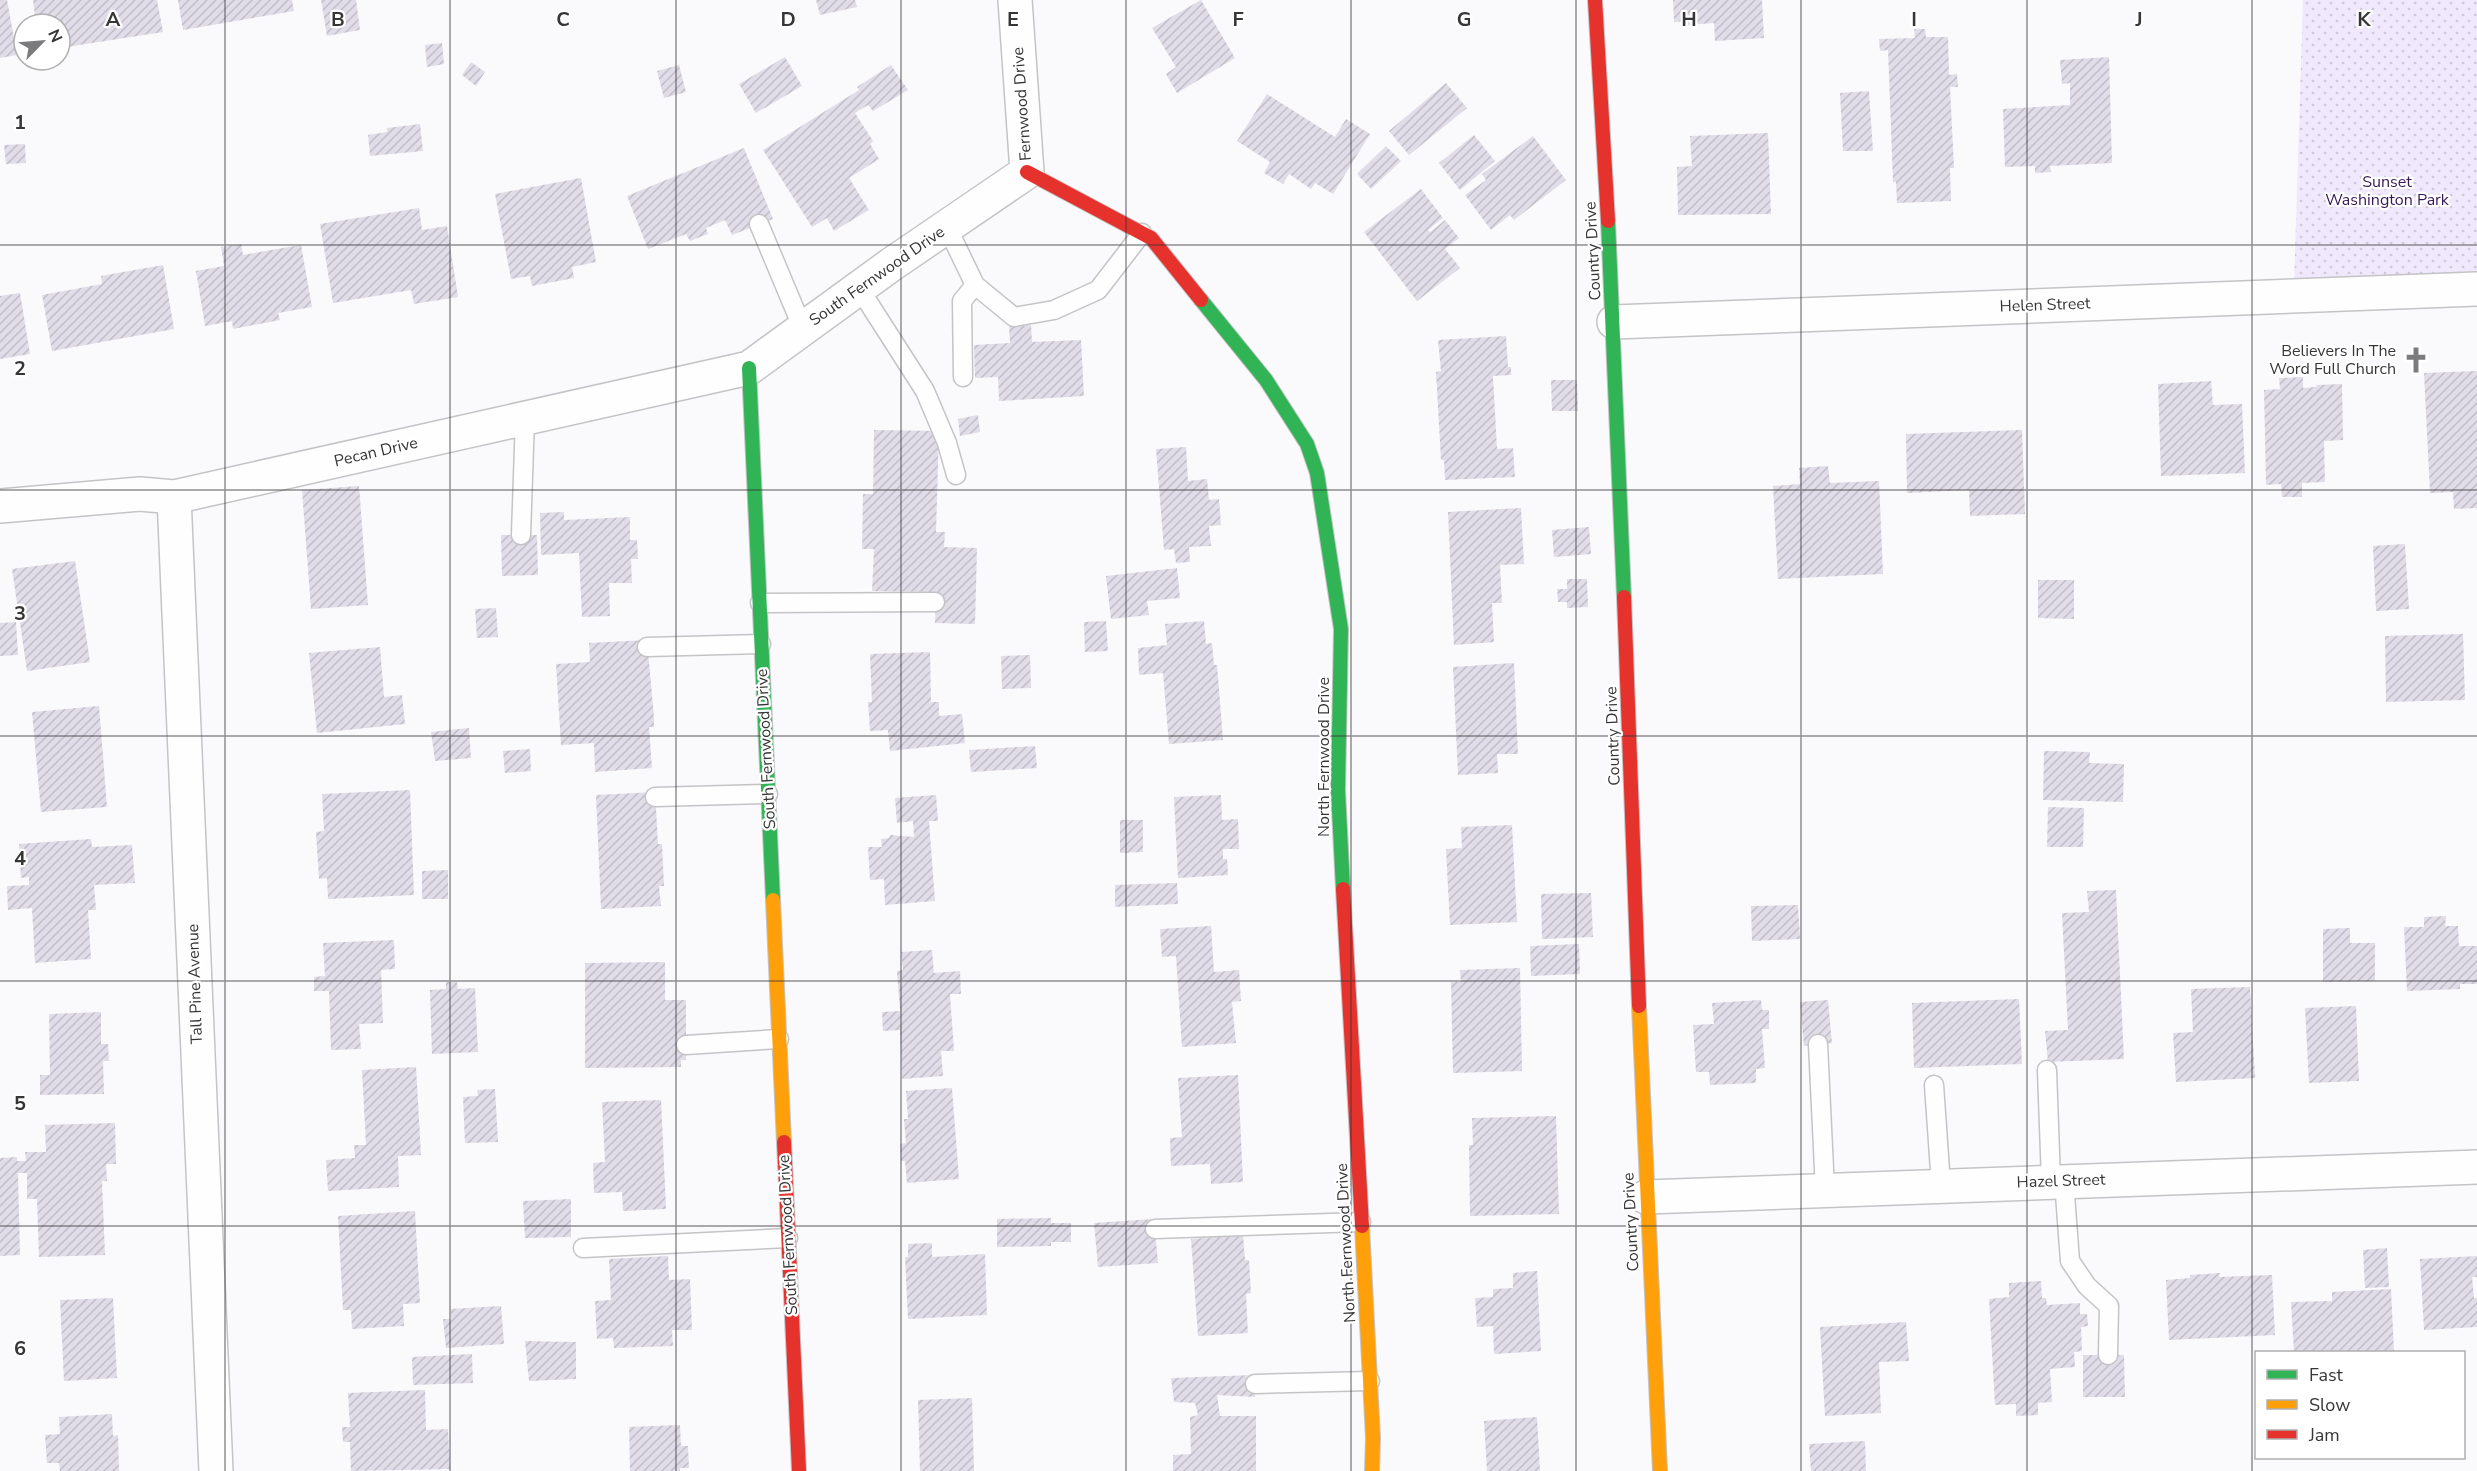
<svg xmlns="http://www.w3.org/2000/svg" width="2477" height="1471" font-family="'Nunito Sans',sans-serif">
  <defs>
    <pattern id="park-dots" width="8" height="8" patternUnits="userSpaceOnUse" patternTransform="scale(1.5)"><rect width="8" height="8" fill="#f0e8fc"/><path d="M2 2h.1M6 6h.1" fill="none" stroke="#cec8d9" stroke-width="1.8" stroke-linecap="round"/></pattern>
    <pattern id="building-hatch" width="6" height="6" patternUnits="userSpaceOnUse" patternTransform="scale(1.5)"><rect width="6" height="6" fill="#e1dde8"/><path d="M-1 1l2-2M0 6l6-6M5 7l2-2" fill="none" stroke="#c2bec8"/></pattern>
  </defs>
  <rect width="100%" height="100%" fill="#faf9fc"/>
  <path fill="url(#park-dots)" d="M2303 0H2477V280L2294 287Z"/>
  <path fill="url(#building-hatch)" d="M0 0H7L17 55 0 58Z
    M33 0H157L163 32 60 48V24H36Z
    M178 0H292L294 11 183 30Z
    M321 0H356L360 30 327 36Z
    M816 0H855L857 7 820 15Z
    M1201 0 1235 58 1177 93 1166 74 1176 67 1152 28Z
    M1673 0H1762L1764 38 1715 41 1714 23 1688 25V21L1674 22Z
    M1914 29H1925L1926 37H1948L1949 75 1957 74 1958 87H1950L1954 168H1950L1951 201 1897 203 1896 182H1893L1888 50 1880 51 1879 39 1915 38Z
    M442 43 444 64 427 67 425 45Z
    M785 57 802 86 756 113 739 84Z
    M2109 57 2112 163 2050 166 2051 172 2035 173V166L2005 167 2003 109 2070 105V83L2062 84 2060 60Z
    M471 62 485 72 476 86 462 75Z
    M679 65 686 92 664 98 657 71Z
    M891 65 908 90 873 111 868 105 855 113 873 141 870 144 879 159 849 178 869 210 834 231 827 218 812 227 763 150 859 90 857 87Z
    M1446 83 1467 108 1409 155 1389 131Z
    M1869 91 1873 151H1843L1840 93Z
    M1267 94 1335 137 1346 119 1370 134 1333 194 1315 183 1311 189 1289 174 1283 184 1264 173 1270 162 1237 141Z
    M420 124 423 151 370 156 368 135 387 132V128Z
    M1768 133 1771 214 1678 215 1677 167 1692 166 1690 136Z
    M1474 135 1495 161 1460 190 1439 163Z
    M1533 136 1566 180 1514 220 1510 215 1491 230 1465 195 1486 180 1482 174Z
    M25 144 26 163 6 164 4 145Z
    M1386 146 1401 161 1371 189 1357 174Z
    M744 148 773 219 732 235 725 220 706 228 708 234 690 241 686 234 648 249 627 196Z
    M581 178 596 262 572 267 574 278 532 286 530 276 511 279 495 194Z
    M1421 189 1443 218 1428 230 1430 232 1445 220 1459 238 1445 249 1460 268 1417 301 1364 232Z
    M419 208 422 230 447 226 458 297 414 304 411 290 333 303 320 224Z
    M241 244 243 255 301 245 312 307 278 313 280 320 233 329 232 321 205 326 196 271 224 266 221 247Z
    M163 265 174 329 52 351 42 295 102 284 101 276Z
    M20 293 30 354 0 359V296Z
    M1031 325 1032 342 1081 340 1084 396 999 401 998 377 975 378 974 345 1010 343 1009 326Z
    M1506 336 1508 367H1511V375L1493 376 1497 449 1513 448 1515 477 1445 480 1444 460H1441L1436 372 1441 371 1438 340Z
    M2477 371V508L2454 509 2453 492 2430 493 2424 373Z
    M2303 377V388L2316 387 2317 385 2342 384 2343 440 2324 441 2325 482 2302 483V497H2282L2281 484 2266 485 2264 390 2280 389 2279 378Z
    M1551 380H1577L1578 411H1552Z
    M2211 381 2213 405 2242 404 2245 473 2161 476 2158 384Z
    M978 415 980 432 960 436 958 419Z
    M874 430 939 431 936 532H945L944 547 977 548 975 624 935 623 936 592 872 591 874 549H862L863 494H873Z
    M2022 430 2025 514 1970 516 1969 490 1907 493 1906 434Z
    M1186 447 1188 481 1207 479 1209 500 1219 499 1221 525 1209 526 1211 546 1189 547 1190 562 1176 563 1174 549 1164 550 1156 449Z
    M1828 466 1830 483 1879 481 1883 574 1778 579 1773 486 1800 484 1799 468Z
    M359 486 368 605 311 609 302 490Z
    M1521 508 1524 564 1500 565 1502 603H1492L1494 642 1454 645 1448 512Z
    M564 512V520L630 517V540H637L638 559H631L632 583H609L610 616 582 617 579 553 541 555 540 513Z
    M1589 527 1591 554 1554 557 1552 530Z
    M501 535H537L538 575 502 576Z
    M2405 544 2409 609 2376 611 2373 546Z
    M75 561 90 662 27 671 12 569Z
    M1177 568 1180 598 1147 601 1149 615 1111 619 1106 576Z
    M1567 579H1587L1588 607 1567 608V602H1558L1557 589H1567Z
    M2038 580H2074V619L2038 618Z
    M496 608 498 637 477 638 475 609Z
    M1106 621 1108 651 1085 652 1084 622Z
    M1204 621 1206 644 1212 643 1214 665H1217L1223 740 1169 744 1163 673 1139 675 1138 648 1167 645 1165 624Z
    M16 622 18 655 0 656V623Z
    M2463 634 2465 700 2386 702 2385 636Z
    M647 640 654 718V727H649L652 768 595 772 594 743 561 745 556 664 590 662 589 643Z
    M380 647 384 697 402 695 405 724 317 733 309 653Z
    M930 652 931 702H939V716L962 714 965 743 890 751 888 730 870 731 868 702H872L870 654Z
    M1030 655 1031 688 1002 689 1001 656Z
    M1514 663 1518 754H1497L1498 773 1458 775 1453 667Z
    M99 706 107 807 41 812 32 712Z
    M469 728 471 758 435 761 431 732Z
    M1035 746 1037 768 971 772 969 750Z
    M530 749 531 771 505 773 503 751Z
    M2044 751 2090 752 2089 763 2124 764 2123 802 2043 800Z
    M410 790 414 895 328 899 327 878 319 879 316 832 324 831 322 794Z
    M655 792 658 844H662L664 886H659L661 906 601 909 596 795Z
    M936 795 938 821H929L935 901 885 905 884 879 870 880 868 847H882L881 839 889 838 890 835 914 837 913 821 897 823 895 798Z
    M1221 795 1222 820 1238 819 1239 849H1223V859H1227L1228 875 1178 878 1174 797Z
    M2048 807 2084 808 2083 847H2047Z
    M1120 820H1143V852L1120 853Z
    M1512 825 1517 922 1450 925 1446 849 1462 848 1461 827Z
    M91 839 92 847 132 845 135 883 94 885 96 910H88L91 959 35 963 32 908 8 910 7 886 29 885V877L21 878 19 844Z
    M448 870V899H422V871Z
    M1177 883 1178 904 1115 907V885Z
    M2116 890 2124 1059 2048 1062 2045 1031 2068 1030 2062 913 2089 912 2087 891Z
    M1591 893 1593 937 1542 939 1541 894Z
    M1798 905 1800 939 1752 941 1751 906Z
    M2446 916 2445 926H2458L2459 946H2477V984H2460V989L2407 991 2404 927H2424V917Z
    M1211 926 1214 972 1239 970 1241 1001 1232 1002 1236 1043 1182 1047 1176 956 1162 957 1160 929Z
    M2350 928V943H2375V981L2323 982V929Z
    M394 940 395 969 381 970 383 1023 359 1024 361 1049 331 1050 329 991H314V977L325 976 323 943Z
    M1579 944 1580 974 1531 976 1530 946Z
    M932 950 934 973 960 971 961 994H950L954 1051H941L943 1076 902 1079 900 1030 883 1031 882 1012 900 1011 897 971 903 970 901 952Z
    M665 962V1000H686V1060H681V1067L585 1068V963Z
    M1520 968 1522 1071 1453 1073 1451 982H1461L1460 970Z
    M446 982H457L458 989 475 988 478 1052 432 1054 430 990 446 989Z
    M2250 987 2255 1078 2176 1082 2173 1033 2193 1032 2191 989Z
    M2019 999 2022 1064 1914 1068 1912 1003Z
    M1761 1000 1762 1010H1769V1029H1762L1765 1068 1756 1069V1083L1710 1085 1709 1072H1696L1693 1025 1714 1024 1712 1003Z
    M1828 1000 1832 1043 1804 1046 1800 1002Z
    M2356 1006 2359 1081 2309 1083 2305 1008Z
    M101 1012V1044H108L109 1061H103L104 1094 40 1095V1075H50L49 1014Z
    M416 1067 421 1155 398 1156 399 1187 328 1191 326 1160 355 1158 354 1145H366L362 1070Z
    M1238 1075 1243 1182 1211 1184 1210 1164 1171 1166 1170 1138 1182 1137 1178 1078Z
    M952 1088 959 1179 907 1183 905 1161H901L900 1144 906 1143 904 1119H908L906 1091Z
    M495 1089 498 1142 465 1143 463 1097 478 1096 477 1090Z
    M661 1100 666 1209 623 1211 622 1192 594 1193 593 1163 605 1162 602 1102Z
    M1556 1116 1559 1214 1470 1216 1469 1145H1473L1472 1118Z
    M115 1123 116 1164H106L107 1181H102L105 1255 39 1257 37 1199H27V1173H18L20 1255 0 1256V1158L17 1157V1161H26L25 1152H46L45 1125Z
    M571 1199V1237L525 1238 523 1201Z
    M415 1211 420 1303 403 1304 404 1326 352 1329 351 1310H343L338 1216Z
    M1051 1218V1223H1071V1242H1051V1246L997 1247V1219Z
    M1154 1219 1158 1263 1098 1267 1094 1223Z
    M1243 1235 1245 1260H1249L1251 1293 1246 1294 1248 1333 1198 1336 1191 1239Z
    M932 1243V1257L985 1254 987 1315 908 1319 905 1257H908V1244Z
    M2387 1248 2389 1287 2365 1288 2363 1250Z
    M668 1256 669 1280 690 1279 692 1330H672L673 1346 614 1348 613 1338 597 1339 595 1301 611 1300 609 1259Z
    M2477 1256V1277H2472L2474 1298H2477V1327L2424 1330 2420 1259Z
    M1537 1271 1541 1351 1494 1354 1493 1326 1477 1327 1475 1298 1493 1297V1289L1513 1288V1273Z
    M2220 1273 2219 1277 2272 1275 2275 1335 2169 1340 2166 1280 2190 1278V1275Z
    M2041 1281 2042 1298H2046L2047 1305 2080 1303V1314H2087L2088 1326 2081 1327 2082 1351 2074 1352 2075 1367 2050 1369 2052 1402 2038 1403V1415L2016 1416V1404L1995 1405 1989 1299 2009 1297V1283Z
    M2391 1289 2394 1352H2294L2291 1302 2332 1301V1292Z
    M113 1298 117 1378 64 1381 60 1300Z
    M501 1306 504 1344 446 1348 443 1319H451V1309Z
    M1906 1322 1909 1361 1879 1362 1881 1413 1825 1416 1820 1327Z
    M525 1341 576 1342V1379L529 1381Z
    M472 1354 473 1383 413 1385 412 1357Z
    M2083 1355H2124L2125 1397H2083Z
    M1255 1375V1397L1217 1395 1220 1416H1256V1471H1173V1455L1191 1454 1190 1417 1198 1415 1195 1403 1174 1402 1171 1378Z
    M425 1390 426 1430 448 1429 450 1469 351 1471 350 1442H343L342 1427H350L348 1393Z
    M972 1398 974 1471H920L918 1400Z
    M112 1414 113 1436 118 1435 119 1471H60L59 1463H47L45 1435 60 1434 59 1417Z
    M1537 1417 1540 1471H1487L1484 1421Z
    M680 1425 681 1446H688L689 1468H680V1471H630L629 1427Z
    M1865 1441 1866 1471H1811L1809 1444Z"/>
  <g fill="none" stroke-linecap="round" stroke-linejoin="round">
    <g stroke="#c4c4c6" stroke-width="21">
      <path id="lane" d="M759 224 803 329
        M947 227 975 285 1014 317 1054 310 1098 290 1142 233
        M859 288 925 391 947 443 956 475
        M963 377 962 301 975 285
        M521 535 525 418
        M760 603 935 602
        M647 647 761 644
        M655 797 768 794
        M1818 1044 1825 1190
        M686 1045 779 1039
        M2047 1070 2051 1181
        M1934 1085 1941 1185
        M2064 1181 2070 1261 2087 1286 2109 1306 2108 1355
        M1155 1229 1361 1222
        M583 1248 788 1238
        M1255 1384 1370 1381"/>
    </g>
    <g stroke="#c4c4c6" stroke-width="36">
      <path id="street" d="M1614 322 2477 289
        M174 497 216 1471
        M0 506 140 494 174 497 749 368 892 264 1027 172 1015 0
        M1646 1197 2477 1167"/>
    </g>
    <g stroke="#c4c4c6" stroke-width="16">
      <path id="fast" d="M1608 221 1624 597
        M1201 300 1266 380 1307 444 1317 473 1341 629 1338 790 1343 889
        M749 368 773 900"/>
    </g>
    <g stroke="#c4c4c6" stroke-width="16">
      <path id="slow" d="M773 900 784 1142
        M1639 1006 1660 1471
        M1362 1226 1373 1438 1372 1471"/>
    </g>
    <g stroke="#c4c4c6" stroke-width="16">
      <path id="jam" d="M1595 0 1608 221
        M1027 172 1151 238 1201 300
        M1624 597 1639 1006
        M1343 889 1362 1226
        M784 1142 799 1471"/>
    </g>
    <use href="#lane" stroke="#fefeff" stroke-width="18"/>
    <use href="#street" stroke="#fefeff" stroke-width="33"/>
    <use href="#fast" stroke="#30b455" stroke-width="14"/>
    <use href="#slow" stroke="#ff9f0a" stroke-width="14"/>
    <use href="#jam" stroke="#e5322d" stroke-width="14"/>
  </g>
  <path fill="none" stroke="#363637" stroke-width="1.5" stroke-opacity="0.55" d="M225 0V1471M450 0V1471M676 0V1471M901 0V1471M1126 0V1471M1351 0V1471M1576 0V1471M1801 0V1471M2027 0V1471M2252 0V1471M0 245H2477M0 490H2477M0 736H2477M0 981H2477M0 1226H2477"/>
  <defs>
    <g id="church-bare" transform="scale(2.07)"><path d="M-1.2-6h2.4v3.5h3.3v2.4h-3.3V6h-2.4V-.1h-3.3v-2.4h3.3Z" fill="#7b7a7c" stroke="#fff" stroke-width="2.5" paint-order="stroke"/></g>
  </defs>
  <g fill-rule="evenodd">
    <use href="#church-bare" x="2416" y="360"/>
  </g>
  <g text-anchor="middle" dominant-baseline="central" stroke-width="4.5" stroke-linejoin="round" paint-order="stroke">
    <g font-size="16" fill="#363637" stroke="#fff">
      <text transform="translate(1022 104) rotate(-94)">Fernwood Drive</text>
      <text transform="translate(1593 251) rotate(-93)">Country Drive</text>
      <text transform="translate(877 276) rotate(-35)">South Fernwood Drive</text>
      <text transform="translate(2045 305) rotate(-2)">Helen Street</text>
      <text transform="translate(376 452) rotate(-13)">Pecan Drive</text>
      <text transform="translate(1613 736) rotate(-92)">Country Drive</text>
      <text transform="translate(766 749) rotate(-93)">South Fernwood Drive</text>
      <text transform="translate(1324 757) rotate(-90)">North Fernwood Drive</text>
      <text transform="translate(195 984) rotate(-92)">Tall Pine Avenue</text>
      <text transform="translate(2061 1181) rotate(-2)">Hazel Street</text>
      <text transform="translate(1631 1222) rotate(-93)">Country Drive</text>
      <text transform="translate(788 1235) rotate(-93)">South Fernwood Drive</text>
      <text transform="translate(1346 1243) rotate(-93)">North Fernwood Drive</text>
    </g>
    <g font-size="16" fill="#361856" stroke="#fff">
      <text x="2387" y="182">Sunset<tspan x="2387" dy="18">Washington Park</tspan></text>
    </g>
    <g font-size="16" fill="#363637" stroke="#fff" text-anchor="end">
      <text x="2396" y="351">Believers In The<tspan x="2396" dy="18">Word Full Church</tspan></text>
    </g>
  </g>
  <g font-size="20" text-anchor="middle" font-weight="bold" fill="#363637" stroke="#fff" stroke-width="4.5" stroke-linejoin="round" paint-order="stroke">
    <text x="113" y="26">A</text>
    <text x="338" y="26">B</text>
    <text x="563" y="26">C</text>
    <text x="788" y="26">D</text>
    <text x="1013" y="26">E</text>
    <text x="1238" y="26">F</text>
    <text x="1464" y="26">G</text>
    <text x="1689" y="26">H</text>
    <text x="1914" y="26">I</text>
    <text x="2139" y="26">J</text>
    <text x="2364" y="26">K</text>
    <text x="20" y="129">1</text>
    <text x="20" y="375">2</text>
    <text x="20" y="620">3</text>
    <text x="20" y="865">4</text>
    <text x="20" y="1110">5</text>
    <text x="20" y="1355">6</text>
  </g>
  <rect x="2255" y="1351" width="210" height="108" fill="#ffffff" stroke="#afafaf" stroke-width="1.5"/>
  <rect x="2267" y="1370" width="30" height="9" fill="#30b455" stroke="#afafaf" stroke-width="1.5"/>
  <text x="2309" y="1381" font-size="18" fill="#363637">Fast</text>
  <rect x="2267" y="1400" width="30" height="9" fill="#ff9f0a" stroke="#afafaf" stroke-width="1.5"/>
  <text x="2309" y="1411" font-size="18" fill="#363637">Slow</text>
  <rect x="2267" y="1430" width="30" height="9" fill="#e5322d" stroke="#afafaf" stroke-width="1.5"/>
  <text x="2309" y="1441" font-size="18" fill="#363637">Jam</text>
  <g transform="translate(42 42) rotate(65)"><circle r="28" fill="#ffffff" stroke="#afafaf" stroke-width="1.5"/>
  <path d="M0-4.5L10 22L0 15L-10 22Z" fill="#7b7a7c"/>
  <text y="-9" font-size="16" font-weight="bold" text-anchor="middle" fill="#363637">N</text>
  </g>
</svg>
